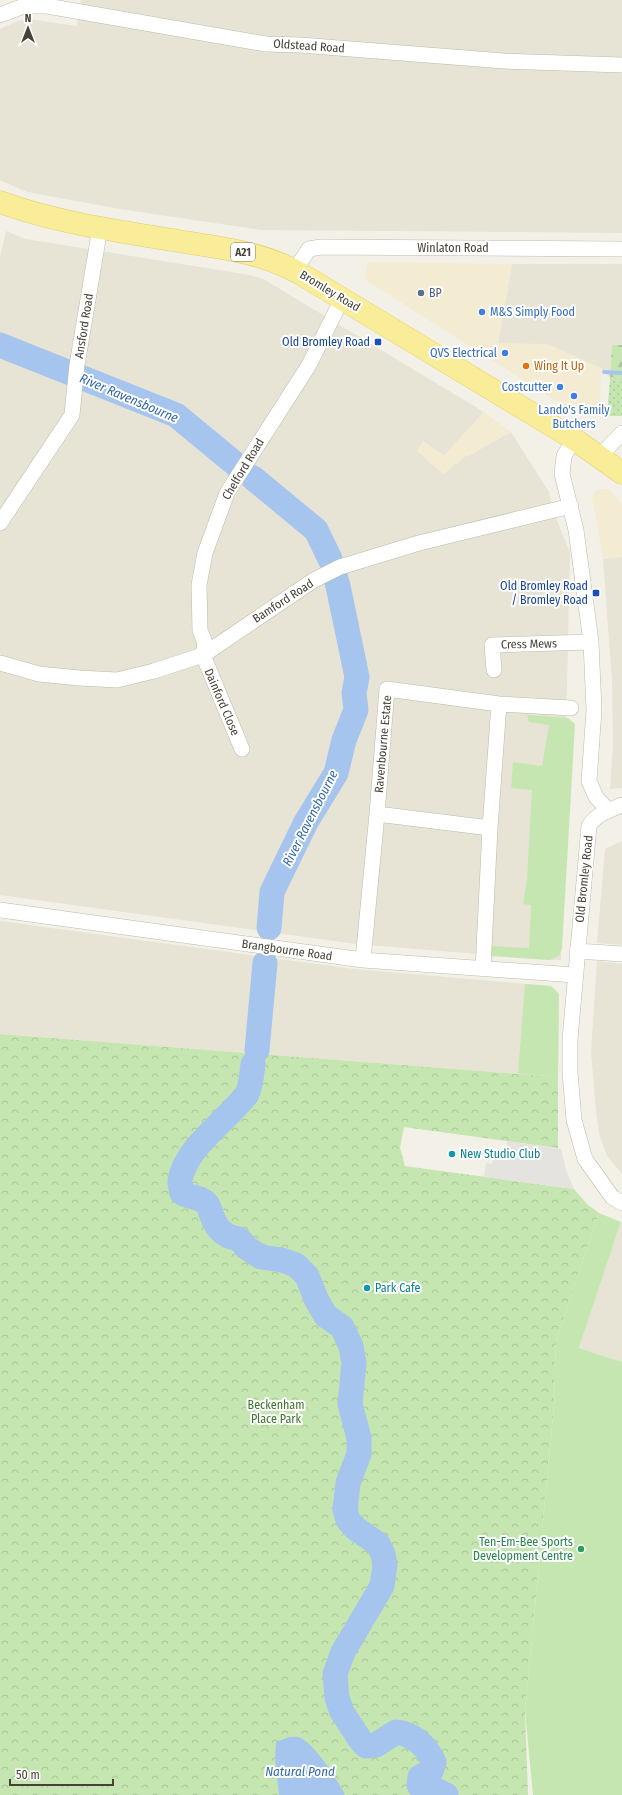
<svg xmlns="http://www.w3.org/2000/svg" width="622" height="1795" font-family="'Fira Sans Condensed',sans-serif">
  <defs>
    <pattern id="grass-dots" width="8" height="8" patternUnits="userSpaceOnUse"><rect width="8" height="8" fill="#c6e6b1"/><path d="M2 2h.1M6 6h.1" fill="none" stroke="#abc699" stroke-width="1.8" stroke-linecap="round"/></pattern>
    <pattern id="forest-firs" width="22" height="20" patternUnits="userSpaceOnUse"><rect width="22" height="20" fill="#c6e6b1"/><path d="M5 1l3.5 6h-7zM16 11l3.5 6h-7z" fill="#abc699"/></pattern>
    <pattern id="park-crowns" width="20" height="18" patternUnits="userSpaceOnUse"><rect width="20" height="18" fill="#c6e6b1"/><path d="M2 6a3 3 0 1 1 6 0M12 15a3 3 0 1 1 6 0" fill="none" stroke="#abc699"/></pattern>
  </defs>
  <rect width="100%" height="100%" fill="#f3f1e7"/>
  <path fill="#e7e4d5" d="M81 0H622V233L261 230 120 209 27 192 0 180V29L15 22 29 19 77 26Z
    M6 231 26 239 250 275 265 280 484 412 444 456 422 441 443 474 467 455 468 456 511 432 549 492 553 511 570 552 561 960H549L356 944 0 895V257Z
    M512 264H622V345H612L610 378 601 368 498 343Z
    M622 557V788L610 789 613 747 612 681 603 559Z
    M622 841V945L597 943 605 849Z
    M0 921 354 969 551 986 559 994 558 1077 0 1034Z
    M597 961 622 964V1174L607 1156 599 1134 596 1111 591 1052Z
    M621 1222 622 1223V1362L579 1348Z"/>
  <path fill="#f4ebd3" d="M368 262 512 264 498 343 548 344 601 368 600 415 585 414 573 411 564 406 364 279Z
    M484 412 511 432 468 456 467 455 443 474 417 451 423 441 444 456Z
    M601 489H607L612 492 622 505V557L603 559 592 497 594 492Z"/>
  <path fill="url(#grass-dots)" d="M610 378 622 383V416H607Z"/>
  <path fill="url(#forest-firs)" d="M612 345H622V383L610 378Z"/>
  <path fill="url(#park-crowns)" d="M0 1034 558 1077V1148L404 1127 400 1148 405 1166 574 1189 588 1205 599 1213 556 1341 554 1406 525 1711 528 1795H0Z"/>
  <path fill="#c6e6b1" d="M527 715 568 718 575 724 562 949 559 956 549 960 490 956 491 946 529 948 531 905 523 904 527 879 532 790 511 788 513 762 542 766 549 725 529 722Z
    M525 984 551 986 559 994 558 1077 518 1074Z
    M599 1213 621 1222 579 1348 622 1362V1795H533L525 1711 554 1406 556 1341Z"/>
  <path fill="#e4e3df" d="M507 1141 561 1149 566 1170 574 1189 484 1177 486 1163 492 1164 493 1159 505 1160Z"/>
  <path fill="#a6c5ee" d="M289 1737C293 1737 298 1736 301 1738 317 1747 337 1779 345 1795H279L275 1759 276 1742Z"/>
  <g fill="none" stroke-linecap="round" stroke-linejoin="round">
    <path stroke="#a6c5ee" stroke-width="4" d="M604 372 622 373"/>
    <path stroke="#a6c5ee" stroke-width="25" d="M0 345 176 415 245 472
      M253 478 316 530 330 559
      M269 928 272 892 306 822 336 773 344 740 356 710 354 693 357 677 338 586 333 569
      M257 1050 265 963
      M253 1064C252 1072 251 1086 247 1094 228 1120 185 1147 180 1181 180 1184 181 1189 182 1193 190 1198 200 1196 207 1204 210 1207 210 1212 212 1216 217 1230 225 1237 239 1239L247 1248 261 1257 282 1260 296 1265 307 1276 317 1301 326 1316 342 1327 351 1346 354 1363 350 1404 359 1438V1454L348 1483 345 1510 348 1520 355 1528 378 1544 383 1554 385 1565 382 1586 343 1652 335 1674 337 1698 342 1712 361 1741 366 1746 376 1745 396 1732C414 1734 426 1746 434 1762L431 1771 420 1777 419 1785 425 1792 438 1791 446 1795"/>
    <g stroke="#bebaaa" stroke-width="16">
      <path id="street" d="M0 15 24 6H47L266 44 300 45 504 61 622 65
        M295 270 309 249 321 247 622 249
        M574 439 564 456 562 474 576 530 591 642 594 710 589 781 596 797 608 810
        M599 457 622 433
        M0 523 72 415 77 365 100 228
        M203 655 205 643 200 630 199 585 205 553 227 493 309 365 342 299
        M203 655 242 749
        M0 663 39 674 79 678 117 680 154 671 203 655 314 580 340 567 419 543 571 506
        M494 670 492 645 591 642
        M622 805C610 810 596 814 589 826L570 1039V1073L574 1120 585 1159 612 1197 622 1203
        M490 828 377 814 387 689 499 704 571 708
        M0 910 363 960 575 975
        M577 951 622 954
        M363 960 377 814
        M483 969 490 828 499 704"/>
    </g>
    <g stroke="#dfce69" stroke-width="23">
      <path id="primary" d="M0 202C58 223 118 231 178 241 222 248 262 252 301 274L574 439 622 473"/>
    </g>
    <use href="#street" stroke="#fff" stroke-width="15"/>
    <use href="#primary" stroke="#faed99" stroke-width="22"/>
  </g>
  <circle fill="#5c6f8a" stroke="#fff" stroke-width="1.5" cx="421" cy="293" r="4"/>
  <g fill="#3f7fe0" stroke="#fff" stroke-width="1.5">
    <circle cx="482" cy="312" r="4"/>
    <circle cx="505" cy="353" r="4"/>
    <circle cx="560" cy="387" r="4"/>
    <circle cx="574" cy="396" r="4"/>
  </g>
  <g fill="#1a4fb4" stroke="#fff" stroke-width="1.5">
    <rect x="374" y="338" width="8" height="8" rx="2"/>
    <rect x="592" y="589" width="8" height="8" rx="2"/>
  </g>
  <circle fill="#e8710a" stroke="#fff" stroke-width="1.5" cx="526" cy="366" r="4"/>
  <g fill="#0f9aa8" stroke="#fff" stroke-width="1.5">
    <circle cx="452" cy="1154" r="4"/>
    <circle cx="367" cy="1288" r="4"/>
  </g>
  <circle fill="#2e9e5b" stroke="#fff" stroke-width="1.5" cx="581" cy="1549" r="4"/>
  <g text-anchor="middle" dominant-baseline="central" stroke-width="4" stroke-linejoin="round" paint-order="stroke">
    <rect fill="#fff" stroke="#7e7b72" stroke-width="1" x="231" y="243" width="24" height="18" rx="3"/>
    <g font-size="11" font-weight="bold" fill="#464236">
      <text x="243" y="252">A21</text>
    </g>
    <g font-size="12" fill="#464236" stroke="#fff">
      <text transform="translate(309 46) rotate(4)">Oldstead Road</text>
      <text x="453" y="248">Winlaton Road</text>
      <text transform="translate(330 291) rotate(31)">Bromley Road</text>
      <text transform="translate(84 326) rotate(-81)">Ansford Road</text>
      <text transform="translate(243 469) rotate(-59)">Chelford Road</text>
      <text transform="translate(283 601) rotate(-33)">Bamford Road</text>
      <text transform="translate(529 644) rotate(-1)">Cress Mews</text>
      <text transform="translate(222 702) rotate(67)">Dainford Close</text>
      <text transform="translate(383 744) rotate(-85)">Ravenbourne Estate</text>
      <text transform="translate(584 879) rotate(-84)">Old Bromley Road</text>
      <text transform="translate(287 950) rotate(8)">Brangbourne Road</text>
    </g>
    <g font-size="12" fill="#4e5e75" stroke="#fff" text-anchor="start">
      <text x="429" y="293">BP</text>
    </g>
    <g font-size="12" fill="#366cbe" stroke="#fff" text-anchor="end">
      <text x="490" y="312" text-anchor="start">M&amp;S Simply Food</text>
      <text x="497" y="353">QVS Electrical</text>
      <text x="552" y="387">Costcutter</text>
      <text x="574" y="410" text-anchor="middle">Lando's Family<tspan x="574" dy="14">Butchers</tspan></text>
    </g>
    <g font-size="12" fill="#164399" stroke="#fff" text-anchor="end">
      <text x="370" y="342">Old Bromley Road</text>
      <text x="588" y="586">Old Bromley Road<tspan x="588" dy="14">/ Bromley Road</tspan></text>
    </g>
    <g font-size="12" fill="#c56008" stroke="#fff" text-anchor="start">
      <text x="534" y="366">Wing It Up</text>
    </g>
    <g font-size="12" fill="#0d838f" stroke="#fff" text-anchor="start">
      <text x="460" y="1154">New Studio Club</text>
      <text x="375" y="1288">Park Cafe</text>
    </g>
    <g font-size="12" fill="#3c762c" stroke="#fff">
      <text x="276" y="1405">Beckenham<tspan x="276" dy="14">Place Park</tspan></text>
    </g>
    <g font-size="12" fill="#27864d" stroke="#fff" text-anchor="end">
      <text x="573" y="1542">Ten-Em-Bee Sports<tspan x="573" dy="14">Development Centre</tspan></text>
    </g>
    <g font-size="13" font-style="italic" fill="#3367ae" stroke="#fff">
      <text transform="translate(129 398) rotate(23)">River Ravensbourne</text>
      <text transform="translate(310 818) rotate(-63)">River Ravensbourne</text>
      <text x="300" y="1771">Natural Pond</text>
    </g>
  </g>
  <g transform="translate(28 28)" stroke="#ffffff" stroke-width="3" paint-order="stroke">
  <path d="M0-3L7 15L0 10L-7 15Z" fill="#464236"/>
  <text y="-6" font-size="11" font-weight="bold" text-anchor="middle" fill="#464236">N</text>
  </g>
  <path d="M10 1779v6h103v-6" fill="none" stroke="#464236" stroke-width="2"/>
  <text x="16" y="1779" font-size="12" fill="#464236" stroke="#ffffff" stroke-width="3" paint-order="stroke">50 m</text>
</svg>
